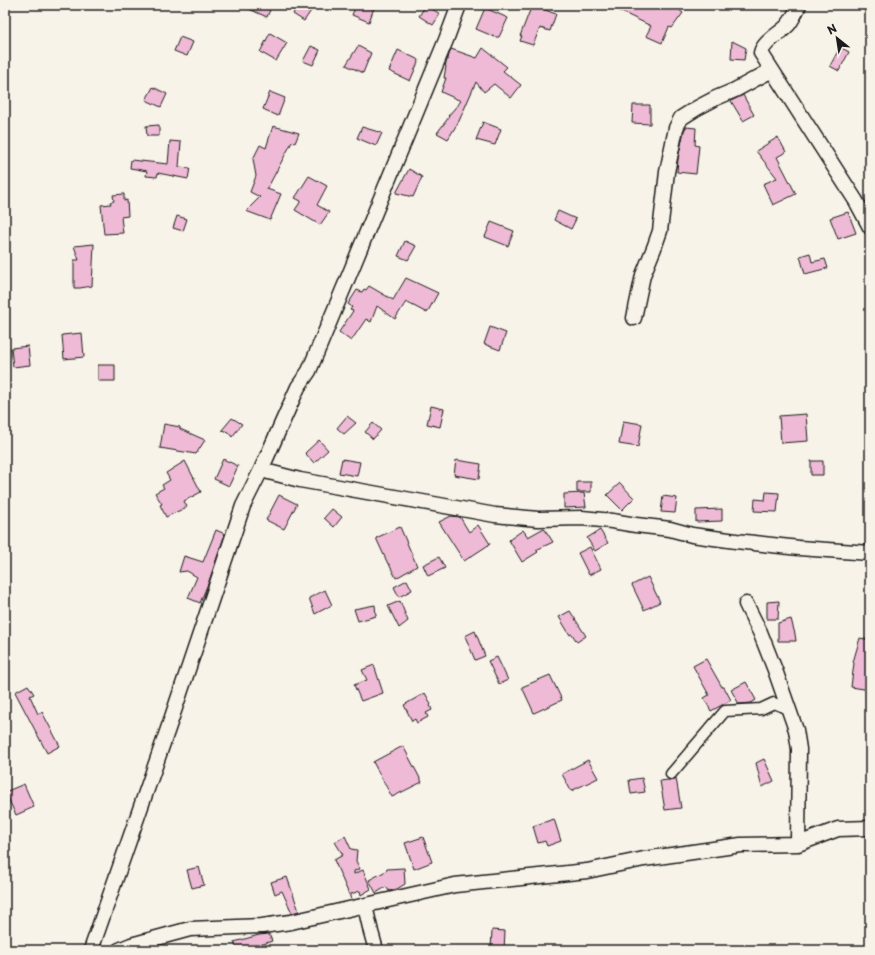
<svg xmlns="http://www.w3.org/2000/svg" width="875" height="955" font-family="'Playpen Sans',sans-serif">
  <rect width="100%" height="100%" fill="#f7f3e8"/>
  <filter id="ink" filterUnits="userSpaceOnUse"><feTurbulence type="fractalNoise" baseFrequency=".025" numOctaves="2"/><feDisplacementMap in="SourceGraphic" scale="8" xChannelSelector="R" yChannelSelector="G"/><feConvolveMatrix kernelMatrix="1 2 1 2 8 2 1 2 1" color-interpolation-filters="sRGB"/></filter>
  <g filter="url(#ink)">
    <path fill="#efbad6" stroke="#1c1c1c" d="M240 5H272L267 17Z
      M298 5H315L304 21 293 14Z
      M356 5H375L369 22 352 15Z
      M426 5 440 14 433 25 419 16Z
      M532 5 556 14 550 31 540 28 533 45 520 41 522 36H520Z
      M607 5H673L683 13 672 28 669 27 662 43 646 36 651 26Z
      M485 8 508 18 499 37H495L476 29Z
      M270 33 287 43 276 61 260 52Z
      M180 37 193 42 187 56 174 51Z
      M732 41 746 48 744 60 731 59Z
      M311 46 320 50 313 65 303 61Z
      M358 46 371 53 363 73 346 65Z
      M840 47 849 52 839 71 830 66Z
      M483 48 507 67 503 71 521 85 511 98 494 84 484 92 476 82 459 121 448 139 437 133 449 117 448 116 461 101 441 92 446 78H444L446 66H445L450 52 451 49 477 58Z
      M398 50 419 60 410 81 389 71Z
      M153 87 167 94 161 107 146 100Z
      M270 92 285 98 278 116 263 109Z
      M743 95 754 115 743 121 731 101Z
      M633 105H650V124L632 123Z
      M483 122 501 129 495 145 476 140Z
      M159 125V136H147L146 126Z
      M273 126 299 133 295 143 292 142 267 189 281 194 270 220 246 211 260 197 250 192 256 176 253 159 260 145 266 148Z
      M362 127 382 133 376 146 357 138Z
      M686 127 696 128 695 145 699 146 696 174 677 172 678 159 684 131Z
      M778 137 786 152 777 157 796 194 773 205 763 184 777 178 756 151Z
      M170 141 181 142 179 167 190 168 188 179 158 173 157 177 146 176 147 171 130 168 131 160 168 164Z
      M409 169 422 177 413 197 396 193Z
      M309 176 327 186 317 205 329 212 320 225 295 210 301 201 295 198Z
      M124 194V201L127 200 128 216 121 217 123 233 104 234 101 205 111 204 110 202 114 201 113 195Z
      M558 211 576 219 571 229 554 220Z
      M848 212 856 233 838 239 830 218Z
      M177 216 187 219 183 231 173 228Z
      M491 222 514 231 508 246 485 237Z
      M405 241 416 246 408 260 398 256Z
      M94 244 92 286 80 288H74V260H79L74 246Z
      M810 253 812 262 825 259 828 268 805 274 800 256Z
      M406 278 438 293 427 313 406 302 395 319 377 306 371 322 366 319 351 341 339 332 353 311 350 310 352 307 348 304 357 290 362 292 364 289 366 290 369 286 393 300Z
      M490 327 506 333 500 350 484 344Z
      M82 333 84 357 64 359 62 335Z
      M28 346 30 365 13 367 11 348Z
      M98 365H115V381H98Z
      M431 406 444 409 440 427 427 424Z
      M806 414 808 441 781 443 779 416Z
      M347 416 356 423 344 434 337 428Z
      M232 418 242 424 232 437 228 432 222 430Z
      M623 421 642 424 638 447 619 444Z
      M373 423 381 430 373 439 365 432Z
      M164 424 180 427V429L205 440 196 454 160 448Z
      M319 440 328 450 314 463 305 453Z
      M223 459 238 466 229 486 214 479Z
      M342 459 360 462 357 476 339 473Z
      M456 460 481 464 479 479 454 475Z
      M185 461 201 492 184 501 187 507 166 517 160 505 162 504 155 493 164 488 162 485 170 480 166 473Z
      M811 461H823V475H811Z
      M577 482H591V492H577Z
      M620 483 634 498 622 510 607 495Z
      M766 492 779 493 777 512 754 511 755 499 765 500Z
      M584 493 586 507 564 508V494Z
      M279 495 297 504 284 529 266 520Z
      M663 496 677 498 675 513 661 512Z
      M332 509 342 517 334 527 324 518Z
      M722 509V521L696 522V510Z
      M451 516 460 517 469 532 478 525 490 544 464 561 439 522Z
      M400 527 417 566 396 578 389 564H388L376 538Z
      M544 528 553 542 536 550 538 552 522 562 509 540 523 530 528 537Z
      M216 530 225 534 209 581 200 603 188 598 197 577 187 571 179 572 184 556 203 562Z
      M600 530 608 543 595 551 587 538Z
      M590 547 601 569 589 575 578 553Z
      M439 557 445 568 428 576 423 565Z
      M648 577 660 602 644 610 632 585Z
      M407 580 412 590 399 597 394 587Z
      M325 590 332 605 315 614 309 598Z
      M400 601 408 621 399 628 388 606Z
      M779 601 778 619H767V602Z
      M375 605 376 616 358 621 354 609Z
      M570 611 586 636 577 642 572 634 570 635 559 617Z
      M791 619 795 634 796 641H778V623Z
      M475 631 485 656 475 660 465 636Z
      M860 638 870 640 866 656H870V690L851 687 854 663 853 662Z
      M497 657 508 680 499 684 488 661Z
      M706 659 722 687H724L731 700 711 711 704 698 709 695 693 666Z
      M374 665 383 693 361 701 354 685 367 680 362 670Z
      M550 675 562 700 534 713 522 687Z
      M746 682 756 700 751 703 739 704 731 690Z
      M28 685 34 694 30 696 38 714 42 712 60 746 47 753 15 692Z
      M425 693 431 704 430 705 432 710 426 713 428 717 417 723 415 719 412 721 404 705Z
      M403 746 422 782 392 797 373 762Z
      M764 759 774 781 762 787 756 763Z
      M588 760 598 778 571 791 562 774Z
      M642 778 645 792 631 794 629 780Z
      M676 778 681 808 665 810 660 781 668 780H673Z
      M24 784 34 807 16 815 5 792Z
      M554 819 561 841 547 846 545 841 538 843 533 826Z
      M345 836 351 849 357 850 356 861 360 869 354 871V874L363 870 371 889 361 895 360 891 351 894V899L334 860 343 855 335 842Z
      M423 837 432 862 414 869 405 843Z
      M199 867 204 885 192 888 187 870Z
      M404 868 405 884 397 889 389 891 386 887 376 893 369 880 386 871 387 869Z
      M287 877 299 911 292 913 282 891 275 894 271 882Z
      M492 930 505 931 504 950H491Z
      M269 934 272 941 246 950H237L234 942 259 935Z"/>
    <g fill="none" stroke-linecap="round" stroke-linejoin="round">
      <g stroke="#1c1c1c" stroke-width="13">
        <path id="pedestrian" d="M671 774 725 711 761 709 774 703 788 709"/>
      </g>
      <g stroke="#1c1c1c" stroke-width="17">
        <path id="minor" d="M799 5C796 12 793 19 788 25 781 33 763 42 761 53L856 201 870 227
          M634 318 643 275 654 248 660 231 663 206 667 172 676 128 681 118 697 108 716 98 735 90 772 70
          M261 470 300 480 495 515 538 519 582 518 612 521 636 525 670 529 692 535 736 541 799 548 870 553
          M746 604 760 632 775 670 796 730 799 749 798 844
          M365 906 371 932 376 950
          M91 950 170 723 243 506 261 470 298 387 309 371 350 273 446 40 459 5
          M119 950 131 945 190 929 262 926 291 922 455 885 587 871 644 859 741 845 798 844 838 829 870 828"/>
      </g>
      <use href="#pedestrian" stroke="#f7f3e8" stroke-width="10"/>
      <use href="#minor" stroke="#f7f3e8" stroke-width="14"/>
    </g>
  </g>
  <rect width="875" height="955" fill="none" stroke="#f7f3e8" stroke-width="20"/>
  <rect x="10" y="10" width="855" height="935" fill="none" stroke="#1c1c1c" stroke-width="1.5" filter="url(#ink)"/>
  <g transform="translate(837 38) rotate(330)" stroke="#f7f3e8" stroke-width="3" paint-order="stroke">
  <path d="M0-3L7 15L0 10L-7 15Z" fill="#1c1c1c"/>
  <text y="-6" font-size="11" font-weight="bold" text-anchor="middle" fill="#1c1c1c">N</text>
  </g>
</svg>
